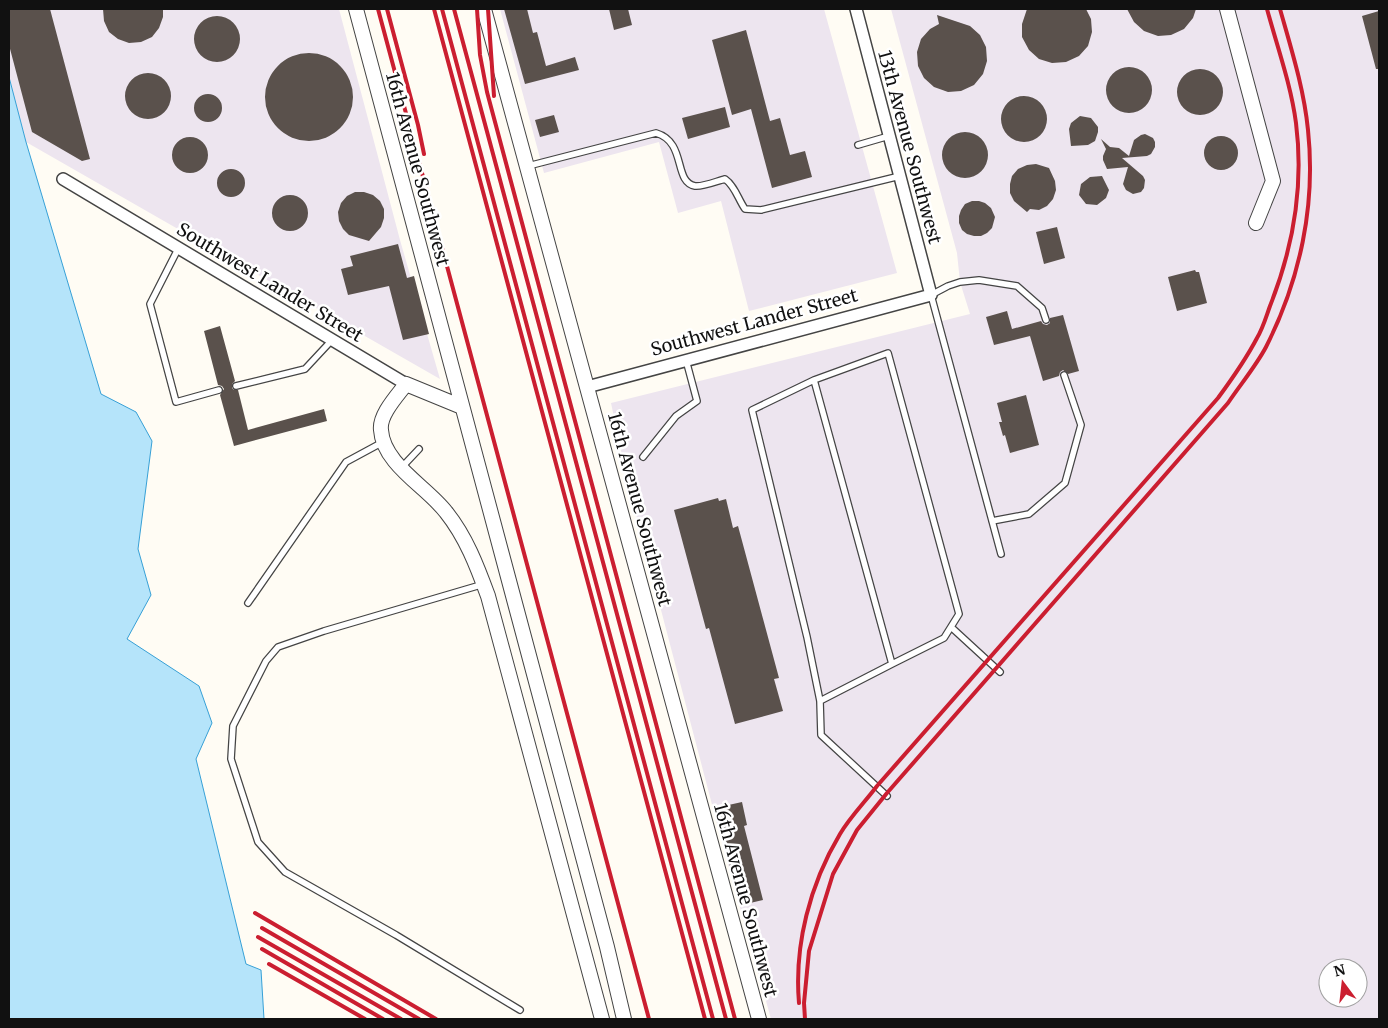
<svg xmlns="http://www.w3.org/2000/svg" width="1388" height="1028" font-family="Merriweather,serif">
  <rect width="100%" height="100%" fill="#fffcf4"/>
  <path fill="#ede5ef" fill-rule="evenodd" d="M9 9H339L400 240 440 379 26 142 9 77Z
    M500 9H824L897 273 749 311 721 201 678 213 659 142 544 173Z
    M891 9H1379V1019H771L721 839 628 484 611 403 970 314 960 282 957 253ZM1328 968H1358V998H1328Z"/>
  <path fill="#b5e4fa" stroke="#37a0d6" d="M9 77 26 142 101 394 136 412 152 441 138 549 151 595 127 639 199 686 212 723 196 759 246 964 261 970 264 1019H9Z"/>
  <path fill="#5a514c" d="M9 9H50L90 159 82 161 32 132 9 45Z
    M103 9H163V17L159 28 152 37 141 42 129 43 118 39 109 32 104 21Z
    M504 9H527L533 33 537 32 546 66 575 57 579 70 525 84Z
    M609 9H628L632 25 614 30Z
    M1027 9H1086L1091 19 1092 32 1088 46 1079 56 1066 62 1052 63 1039 59 1029 50 1022 37V24Z
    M1127 9H1196L1193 18 1184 29 1171 35 1158 36 1144 31 1134 22Z
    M1379 11V69H1376L1362 16Z
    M937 15 970 26 980 35 986 47 987 61 983 74 974 85 961 91 948 92 934 87 924 78 918 66 917 52 921 39 930 29 939 24Z
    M194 39a23 23 0 1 1 46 0a23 23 0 1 1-46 0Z
    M746 30 770 121 780 118 790 155 805 151 812 177 772 188 751 109 732 115 712 40Z
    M265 97a44 44 0 1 1 88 0a44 44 0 1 1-88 0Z
    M1106 90a23 23 0 1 1 46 0a23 23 0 1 1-46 0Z
    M1177 92a23 23 0 1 1 46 0a23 23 0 1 1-46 0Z
    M125 96a23 23 0 1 1 46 0a23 23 0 1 1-46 0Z
    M194 108a14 14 0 1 1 28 0a14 14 0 1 1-28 0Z
    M1001 119a23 23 0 1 1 46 0a23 23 0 1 1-46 0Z
    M725 107 730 127 688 139 682 118Z
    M554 115 559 132 540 137 535 120Z
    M1080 116 1091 118 1098 127V132L1095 141 1088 145 1071 146 1069 129 1071 123Z
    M942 155a23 23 0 1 1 46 0a23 23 0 1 1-46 0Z
    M1145 134 1153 138 1155 142V147L1151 154 1147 156 1122 158 1143 176 1145 180 1144 188 1141 192 1133 194 1126 190 1123 184 1128 167 1107 169 1103 160V156L1106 149 1101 139 1110 147 1119 148 1129 156 1134 140 1141 135Z
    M1204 153a17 17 0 1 1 34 0a17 17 0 1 1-34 0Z
    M172 155a18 18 0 1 1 36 0a18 18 0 1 1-36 0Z
    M1036 164 1049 168 1055 181 1056 190 1053 199 1047 206 1039 210 1030 209 1027 212 1014 201 1010 193V184L1012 176 1018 169 1027 165Z
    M217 183a14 14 0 1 1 28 0a14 14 0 1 1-28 0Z
    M1102 176 1109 190 1106 198 1097 205 1086 204 1079 195 1081 184 1090 177Z
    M355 192H364L373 195 380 201 384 209V218L381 227 369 241 349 235 343 229 339 221 338 212 341 203 347 196Z
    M272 213a18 18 0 1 1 36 0a18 18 0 1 1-36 0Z
    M972 201H979L985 203 991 208 995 217 992 228 987 233 981 236H974L967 234 962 230 959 223V216L961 210 965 204Z
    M1057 227 1065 258 1044 264 1036 232Z
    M398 244 407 278 414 276 429 334 403 340 389 286 348 295 341 269 353 266 350 256Z
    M1195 270 1196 272H1199L1207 303 1177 311 1168 277Z
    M1007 311 1012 329 1041 321 1043 324 1047 325 1050 323V318L1063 315 1079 371 1068 374 1063 370 1060 372 1059 376 1043 381 1030 336 994 345 986 317Z
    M220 326 235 381 232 384V388L234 390H238L248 430 324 409 327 421 234 446 220 395 224 389 222 386 218 385 204 331Z
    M1026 395 1039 445 1010 453 1005 435 1003 436 999 422H1002L997 403Z
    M718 498 719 501 726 499 733 528 738 526 779 678 774 679 783 711 735 724 709 628 706 629 674 510Z
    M742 802 747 825 744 826 763 900 750 903 746 891 737 894 715 808Z"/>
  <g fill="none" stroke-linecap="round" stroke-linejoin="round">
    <g stroke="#444" stroke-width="8">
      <path id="service" d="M858 145 889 136
        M528 166 656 133C687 142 673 182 695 186 703 187 717 181 725 179 735 186 738 199 745 209L761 210 900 176
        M178 249 150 304 176 402 219 390
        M814 380 888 353 959 614 944 638 892 664
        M236 386 305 369 332 340
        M643 457 676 416 697 401 686 360
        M402 467 419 449
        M992 521 1029 514 1065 483 1081 425 1064 375
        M1001 554 931 295 948 286 960 282 979 280 1017 286 1042 308 1046 320
        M484 584 324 631 278 647 266 661 233 726 231 759 258 842 285 872 396 935 520 1010
        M248 603 346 462 383 442
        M951 627 1000 672
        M820 701 892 664 814 380 752 410 807 637 820 701 821 735 887 796"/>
    </g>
    <g stroke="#444" stroke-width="14">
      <path id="minor" d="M63 179 406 384
        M587 387 931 295 856 9"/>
    </g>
    <g stroke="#444" stroke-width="16">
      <path id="tertiary" d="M356 9 607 947 624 1019
        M484 9 759 1019
        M1227 9 1273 181 1256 223
        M462 407 406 384C397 396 379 415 381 430 383 464 427 487 446 512 466 537 477 566 488 596L602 1019"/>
    </g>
    <use href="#service" stroke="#fff" stroke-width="5.5"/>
    <use href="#minor" stroke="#fff" stroke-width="11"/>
    <use href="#tertiary" stroke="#fff" stroke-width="14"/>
    <path stroke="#cb1e30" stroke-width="4" d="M378 9 649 1019
      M387 9 418 125 424 154
      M434 9 705 1019
      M442 9 713 1019
      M454 9 726 1019
      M477 9 480 55 487 92 735 1019
      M488 9 494 96
      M255 913 436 1019
      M262 928 419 1019
      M258 937 401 1019
      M262 949 383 1019
      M269 964 365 1019
      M799 1003C794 945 810 884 840 834 850 817 865 802 877 786L1218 398C1232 379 1246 359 1257 338 1263 328 1266 317 1270 306 1293 248 1304 186 1296 123 1291 85 1277 46 1267 9
      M805 1019 804 1003 809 951 833 874 857 830 887 793 1228 403C1240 385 1256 366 1266 347 1300 280 1316 205 1308 130 1304 89 1291 48 1280 9"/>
  </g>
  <g text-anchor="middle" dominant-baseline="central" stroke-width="5" stroke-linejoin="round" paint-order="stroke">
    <g font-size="18" fill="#111" stroke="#fff">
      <text transform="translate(910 147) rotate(75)">13th Avenue Southwest</text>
      <text transform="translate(418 169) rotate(75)">16th Avenue Southwest</text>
      <text transform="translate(270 282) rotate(31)">Southwest Lander Street</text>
      <text transform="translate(754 322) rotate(-15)">Southwest Lander Street</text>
      <text transform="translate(640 509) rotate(75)">16th Avenue Southwest</text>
      <text transform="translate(746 900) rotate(75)">16th Avenue Southwest</text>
    </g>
  </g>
  <rect width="1388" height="1028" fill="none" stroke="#111111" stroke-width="20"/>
  <g transform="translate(1343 983) rotate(345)"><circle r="24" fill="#ffffff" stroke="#a0a0a0"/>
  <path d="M0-4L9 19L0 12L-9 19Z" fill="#cb1e30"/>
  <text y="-8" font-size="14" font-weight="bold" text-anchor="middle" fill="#111111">N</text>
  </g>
</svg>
